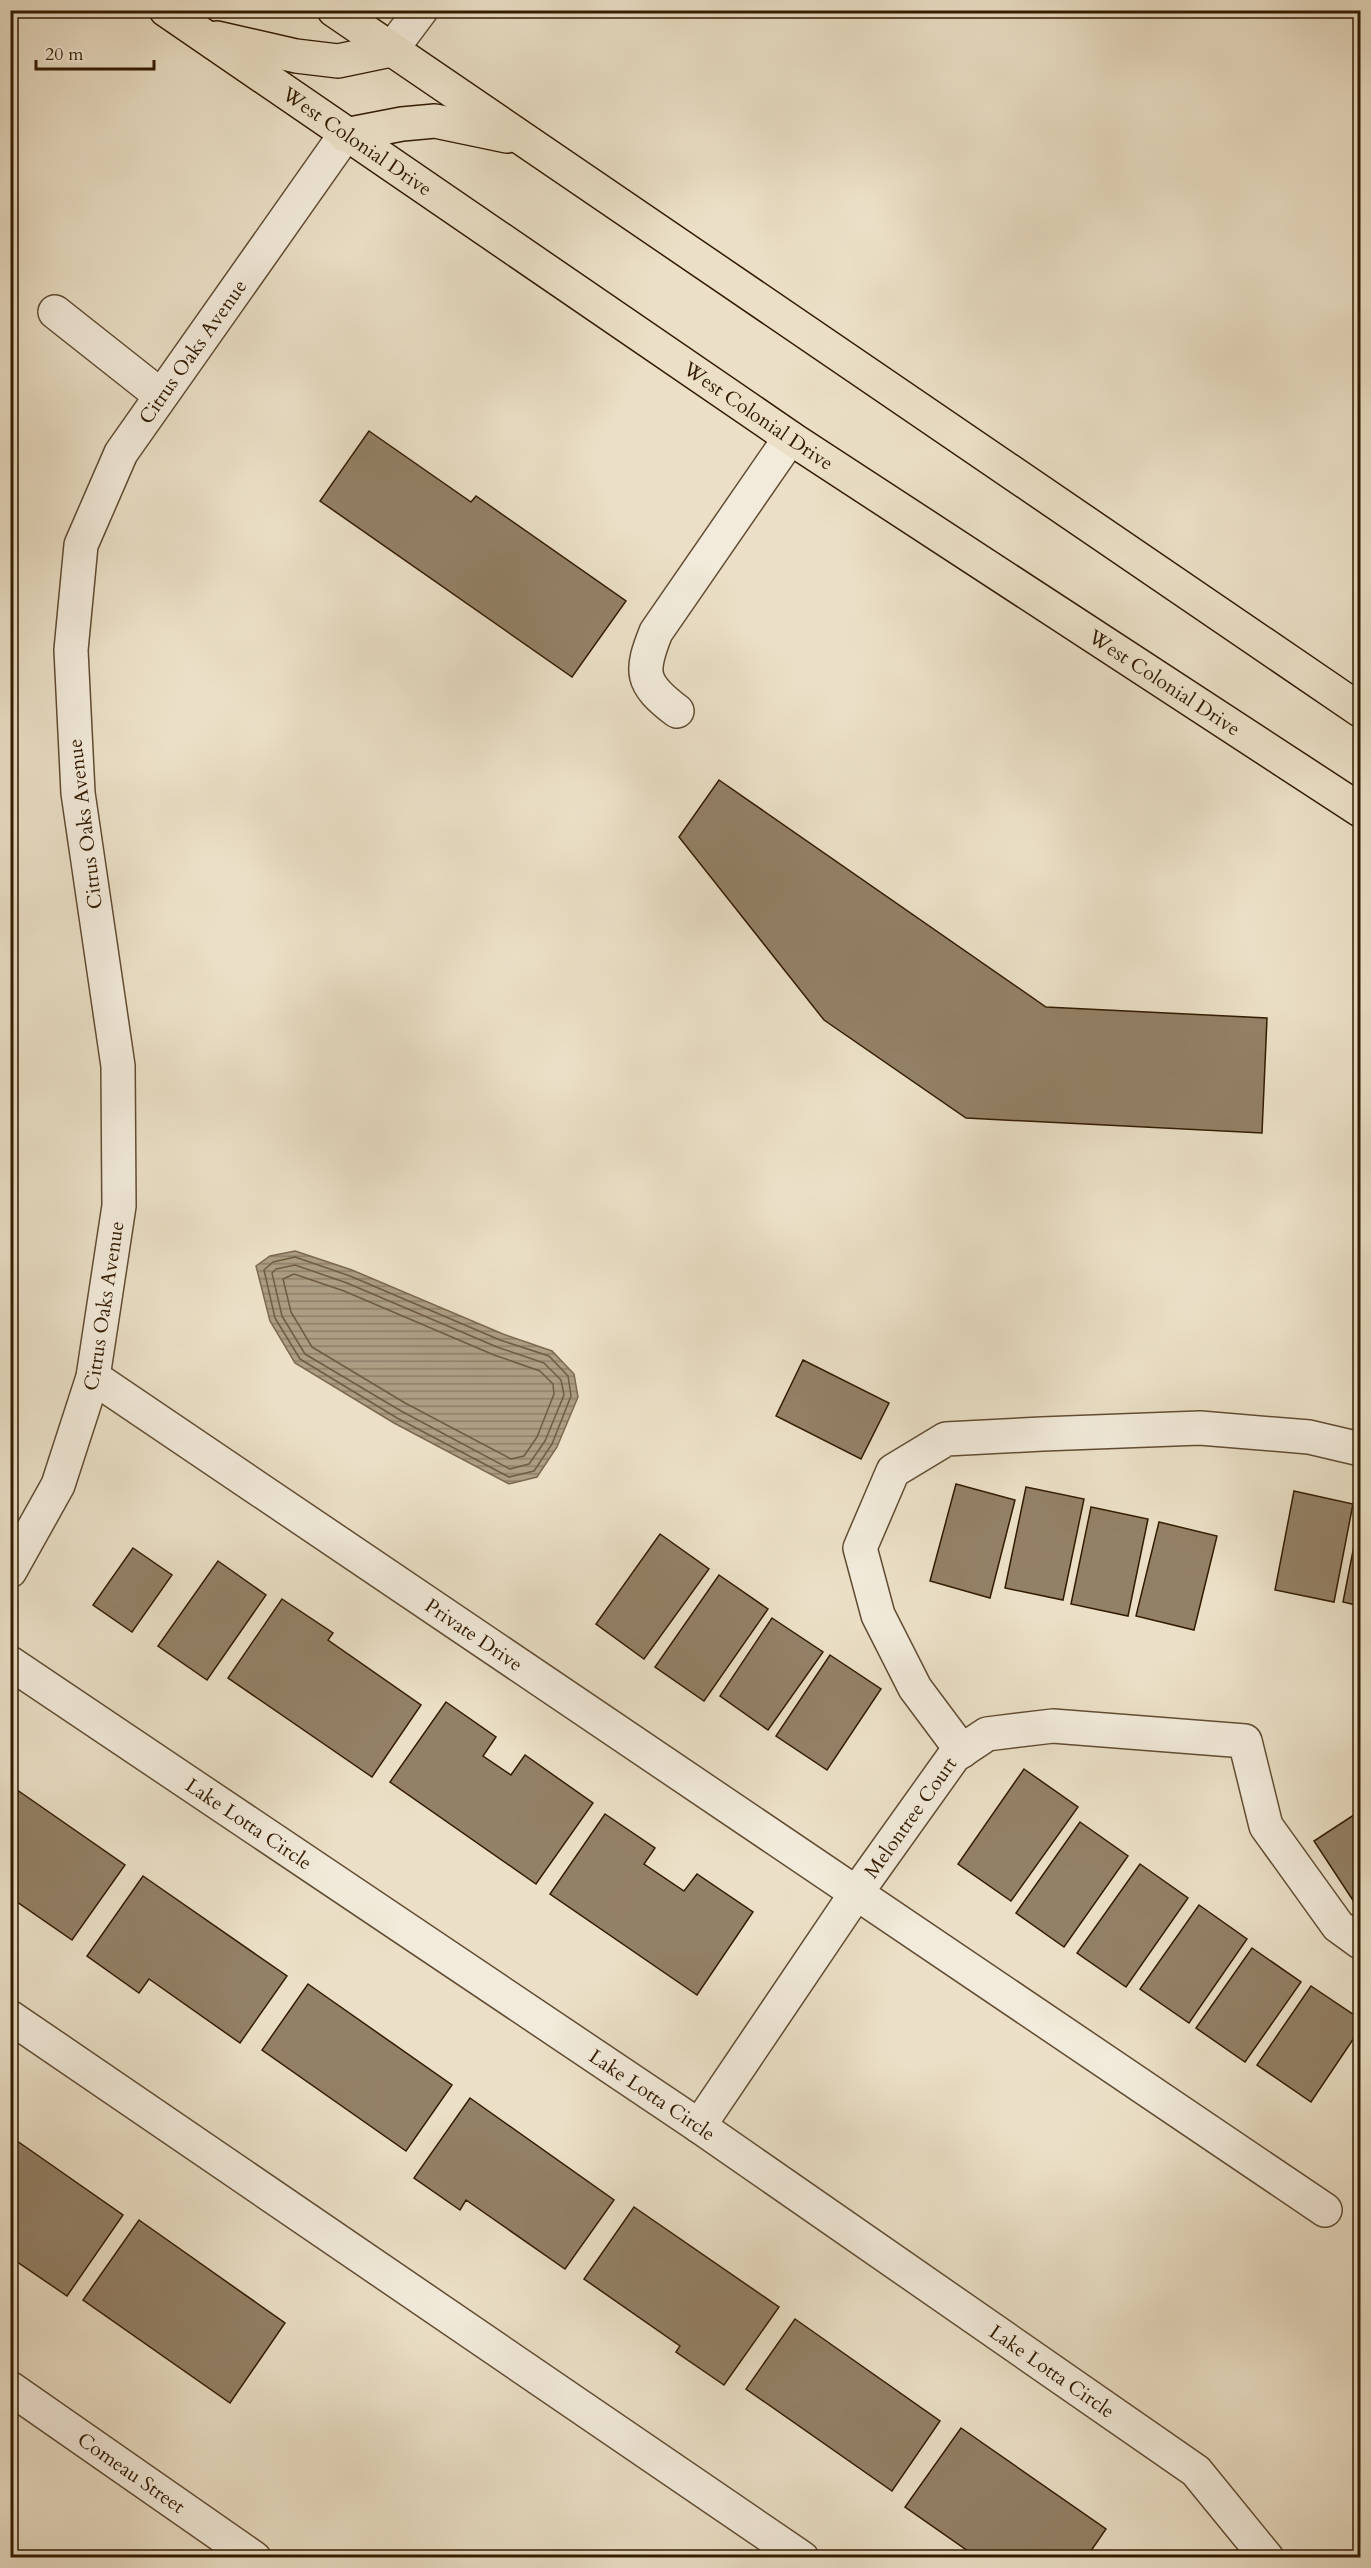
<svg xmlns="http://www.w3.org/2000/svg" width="1371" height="2568" font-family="Cardo,serif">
  <defs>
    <pattern id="water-rules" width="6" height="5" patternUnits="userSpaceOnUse" patternTransform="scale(1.5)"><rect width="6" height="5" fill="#ac9d83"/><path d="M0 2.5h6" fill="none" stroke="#8d7f69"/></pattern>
  </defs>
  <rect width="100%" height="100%" fill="#ebe0c7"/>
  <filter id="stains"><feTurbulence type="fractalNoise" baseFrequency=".00333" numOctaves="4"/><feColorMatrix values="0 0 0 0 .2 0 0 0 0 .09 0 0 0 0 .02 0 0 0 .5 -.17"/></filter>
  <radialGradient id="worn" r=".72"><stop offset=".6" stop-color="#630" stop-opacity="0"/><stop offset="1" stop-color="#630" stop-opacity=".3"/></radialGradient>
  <path fill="url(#water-rules)" stroke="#7c694f" stroke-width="1.5" d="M295 1251 352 1270 503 1334 552 1351 574 1374 578 1397 557 1447 537 1477 509 1484 394 1423 295 1363 270 1321 256 1266 270 1256Z"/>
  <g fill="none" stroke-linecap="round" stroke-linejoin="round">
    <path stroke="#705c42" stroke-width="1.5" d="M295 1257 350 1276 500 1340 549 1356 568 1376 571 1396 552 1444 534 1471 509 1477 397 1418 300 1359 275 1318 264 1270 273 1262Z
      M295 1265 347 1283 497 1347 544 1363 561 1380 564 1395 545 1441 529 1464 510 1469 401 1411 305 1354 282 1316 272 1273 276 1269Z
      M294 1274 344 1291 494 1355 540 1371 553 1384 554 1394 537 1437 524 1456 511 1459 405 1403 312 1347 291 1312 283 1279Z"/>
  </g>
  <path fill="#938167" stroke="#331b00" stroke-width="1.5" d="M369 431 471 502 476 496 626 601 572 677 320 501Z
    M719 780 1046 1007 1267 1018 1262 1133 966 1118 824 1020 679 837Z
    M803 1360 889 1403 861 1459 776 1416Z
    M956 1484 1015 1500 990 1598 930 1581Z
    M1026 1487 1084 1499 1063 1600 1005 1588Z
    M1294 1491 1353 1504 1334 1602 1275 1590Z
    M1091 1507 1148 1519 1128 1616 1071 1604Z
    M1360 1515V1606L1343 1602Z
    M1159 1522 1217 1536 1194 1630 1136 1616Z
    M660 1534 709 1569 644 1659 596 1624Z
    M133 1548 172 1575 132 1632 93 1605Z
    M218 1561 266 1595 207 1680 158 1646Z
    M719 1575 768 1609 704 1701 655 1667Z
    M282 1599 333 1633 328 1640 421 1705 372 1777 228 1678Z
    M772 1618 823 1652 768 1730 720 1696Z
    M830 1655 881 1689 827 1770 776 1736Z
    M446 1702 496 1737 483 1756 511 1775 525 1755 593 1803 536 1884 390 1782Z
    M1024 1769 1078 1807 1011 1901 958 1864Z
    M10 1785 125 1865 72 1940 10 1897Z
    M1360 1811V1911L1314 1841Z
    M605 1814 655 1848 644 1864 684 1891 697 1874 753 1912 697 1995 550 1894Z
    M1080 1822 1128 1856 1064 1947 1016 1913Z
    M1140 1864 1188 1898 1126 1987 1077 1953Z
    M143 1876 287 1976 240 2043 149 1979 139 1993 87 1956Z
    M1199 1905 1247 1939 1189 2023 1140 1989Z
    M1252 1948 1301 1982 1245 2062 1196 2028Z
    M308 1984 452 2085 406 2151 262 2050Z
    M1311 1986 1360 2019V2029L1311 2102 1257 2065Z
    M470 2098 614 2200 565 2269 466 2200 460 2210 414 2178Z
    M10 2136 123 2215 67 2296 10 2257Z
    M634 2207 779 2307 724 2385 676 2352 680 2346 584 2279Z
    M139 2220 285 2323 230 2403 83 2300Z
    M795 2319 940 2421 892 2491 746 2389Z
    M961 2428 1106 2529 1086 2558H978L905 2507Z"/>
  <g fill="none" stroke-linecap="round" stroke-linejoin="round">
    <g stroke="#614c32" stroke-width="36">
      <g id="minor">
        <path d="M391 50 421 10"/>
        <path d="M55 312 160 395"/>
        <path d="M677 711C640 683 640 672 656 632L790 438"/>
        <path id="s1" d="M93 1377 1325 2210"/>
        <path id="s2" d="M10 1571 58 1485 93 1377 119 1206 118 1066 78 793 71 650 81 545 121 453 345 135"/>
        <path id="s3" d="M10 1663 699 2126 1196 2471 1267 2558"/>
        <path d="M962 1751 915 1688 878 1615 860 1548 893 1471 946 1439 1042 1434 1200 1428 1309 1437 1360 1449"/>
        <path d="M10 2017 802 2558"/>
        <path id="s4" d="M699 2126 857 1892 954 1756 987 1734 1053 1726 1245 1741 1266 1826 1338 1926 1360 1942"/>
        <path id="s5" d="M10 2388 254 2558"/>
      </g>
    </g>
    <g stroke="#331b00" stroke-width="36">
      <g id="highway">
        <path id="s6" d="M166 10 795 441 1360 810"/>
        <path d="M334 10 1360 710"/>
        <path d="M217 38 296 56 338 61 391 50"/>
        <path d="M345 135 402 124 435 121 507 136"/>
      </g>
    </g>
    <use href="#minor" stroke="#f2ebdb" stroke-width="33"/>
    <use href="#highway" stroke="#ebe0c7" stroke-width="33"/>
  </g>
  <g text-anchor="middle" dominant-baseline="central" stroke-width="5" stroke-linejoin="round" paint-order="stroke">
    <g font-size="20" fill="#331b00" stroke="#f2ebdb">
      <text stroke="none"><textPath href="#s6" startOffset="232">West Colonial Drive</textPath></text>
      <text stroke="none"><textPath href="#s2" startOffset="1274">Citrus Oaks Avenue</textPath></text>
      <text stroke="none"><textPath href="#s6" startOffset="718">West Colonial Drive</textPath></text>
      <text stroke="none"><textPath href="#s6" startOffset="1204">West Colonial Drive</textPath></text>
      <text transform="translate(85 824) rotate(-97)">Citrus Oaks Avenue</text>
      <text stroke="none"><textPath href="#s2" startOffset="284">Citrus Oaks Avenue</textPath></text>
      <text stroke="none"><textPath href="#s1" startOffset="460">Private Drive</textPath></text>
      <text stroke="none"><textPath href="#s4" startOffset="374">Melontree Court</textPath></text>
      <text stroke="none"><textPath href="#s3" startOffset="288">Lake Lotta Circle</textPath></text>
      <text stroke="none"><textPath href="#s3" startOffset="774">Lake Lotta Circle</textPath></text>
      <text stroke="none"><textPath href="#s3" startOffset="1260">Lake Lotta Circle</textPath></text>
      <text stroke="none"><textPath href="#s5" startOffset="148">Comeau Street</textPath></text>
    </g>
  </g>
  <rect width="1371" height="2568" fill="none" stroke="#ebe0c7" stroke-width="36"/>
  <rect x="12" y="12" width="1347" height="2544" fill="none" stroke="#331b00" stroke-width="3"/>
  <rect x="18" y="18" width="1335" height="2532" fill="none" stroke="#331b00" stroke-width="1.5"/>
  <path d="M36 60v9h118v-9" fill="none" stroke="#331b00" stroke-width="3"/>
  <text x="45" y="60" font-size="18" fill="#331b00" stroke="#f2ebdb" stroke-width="4.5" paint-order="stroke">20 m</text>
  <rect width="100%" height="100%" filter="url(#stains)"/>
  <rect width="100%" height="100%" fill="url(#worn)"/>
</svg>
